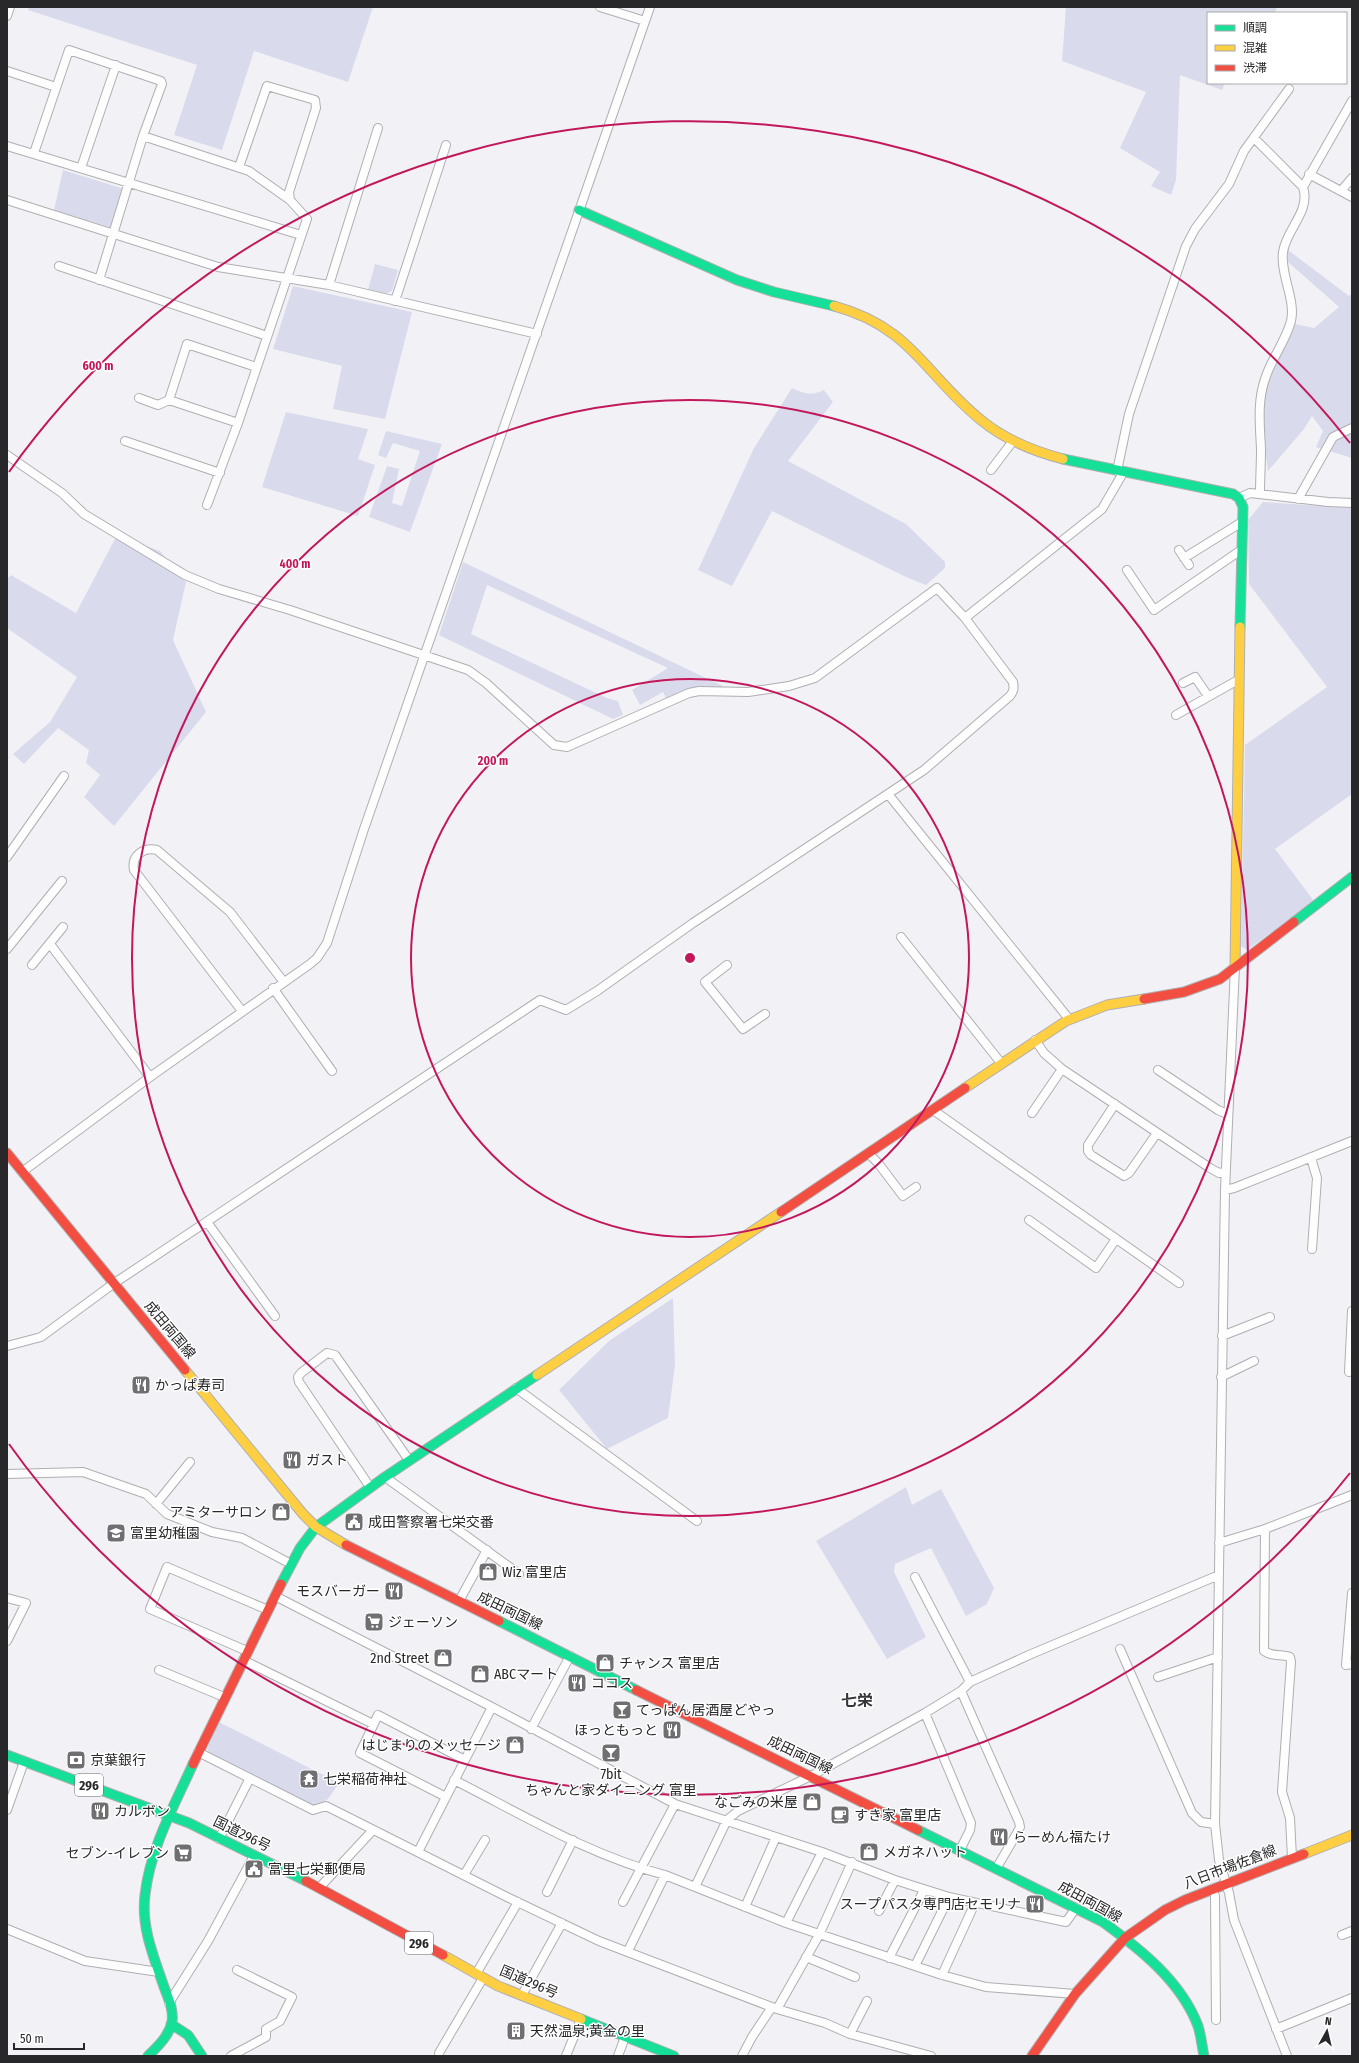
<svg xmlns="http://www.w3.org/2000/svg" width="1359" height="2063" font-family="'Fira Sans Condensed','Noto Sans JP',sans-serif">
  <rect width="100%" height="100%" fill="#f2f2f6"/>
  <path fill="#dadaed" d="M29 7H373L348 82 254 51 222 150 174 135 197 65 28 10Z
    M1066 7H1277L1275 13H1208V83H1225L1222 90 1180 75 1176 180 1171 195 1151 186 1160 172 1120 148 1146 92 1062 61Z
    M63 170 121 188 124 191 113 228 54 210Z
    M1288 250 1349 296 1352 293V458L1316 447 1323 431 1312 416 1304 429 1268 471 1261 416 1266 381 1291 323 1314 328 1339 307 1288 262Z
    M375 264 398 270 392 291 385 294 368 290Z
    M293 286 412 312 385 419 333 409 342 366 273 349Z
    M792 388C805 394 811 396 824 390L833 402 788 461 906 524 945 562V568L926 585 906 577 772 511 732 586 698 570 754 448Z
    M286 412 368 429 358 459 375 465 358 516 262 487Z
    M386 431 442 444 410 532 369 517 387 466 399 469 392 503 402 506 420 451 393 443 386 458 378 455Z
    M1263 502 1352 508V794L1275 849 1314 901 1247 950 1241 946 1245 745 1327 687 1249 584 1248 520Z
    M117 535 160 551 186 582 173 640 206 712 114 826 84 797 100 775 86 763 89 750 58 728 24 764 13 754 50 722 77 677 7 628V579L11 575 76 613Z
    M463 562 727 688 687 690 666 698 663 692 640 705 632 690 668 668 487 585 471 634 607 698 618 701 623 715 613 719 439 635Z
    M673 1298 675 1365 668 1418 607 1449 559 1390 609 1341Z
    M906 1487 912 1505 941 1489 994 1588 987 1604 966 1616 931 1548 895 1564 894 1572 926 1637 887 1659 816 1541Z
    M219 1722 339 1783 328 1799 314 1807 211 1755 207 1749Z"/>
  <g fill="none" stroke-linecap="round" stroke-linejoin="round">
    <g stroke="#afafb2" stroke-width="10">
      <path id="street" d="M600 7 645 21
        M7 16 10 7
        M7 71 56 87
        M143 136 249 171 290 200 307 219 238 423 207 505
        M1254 138 1303 187C1311 212 1286 229 1283 252 1280 274 1296 300 1291 321 1286 341 1271 359 1265 379 1257 402 1260 426 1261 449 1261 464 1260 479 1260 494
        M7 146 301 235
        M34 153 69 50 161 81 162 84 143 136 99 280
        M239 167 267 86 315 100 316 108 289 192 290 200
        M81 168 116 65
        M1309 174 1352 197
        M1303 187 1352 101
        M1341 191 1352 178
        M7 200 218 267 329 285 537 334
        M59 266 267 336
        M329 285 378 128
        M395 301 446 145
        M139 398 158 405 169 400
        M238 423 169 400 187 344 256 367
        M125 441 220 473
        M7 455 62 493 84 514 185 575 219 589 290 610 468 670 486 683 554 745 567 747 689 693 699 691 748 692 789 686 815 678 937 588 965 618 1013 682C1014 688 1014 691 1010 696L924 770 693 923 597 991 566 1010 540 1000 113 1284 41 1337 7 1346
        M991 470 1013 441
        M1117 471 1129 414 1186 246 1195 229 1229 184 1244 151 1289 89
        M1239 498 1250 493 1328 502 1352 503
        M1298 499 1333 437 1352 428
        M1179 550 1189 565
        M1184 558 1242 522
        M1127 570 1154 610 1241 550
        M965 618 1102 509 1123 473
        M1183 683 1195 677 1208 696
        M1176 715 1238 680
        M888 794 1069 1019
        M7 857 64 776
        M901 937 1001 1063
        M50 944 150 1077
        M7 949 62 881
        M32 965 63 927
        M727 965 705 982 743 1029 765 1014
        M1235 967 1225 1190 1215 1824 1219 1860 1229 1893 1234 1920 1287 2056
        M273 988 332 1071
        M242 1011 134 870C131 856 143 847 157 850L230 912 283 981
        M1035 1040 1044 1053 1062 1069 1210 1168 1219 1173 1225 1172
        M1158 1070 1218 1110 1225 1113 1227 1112
        M1115 1104 1088 1145V1151L1091 1155 1124 1176 1129 1173 1157 1133
        M933 1110 1179 1283
        M1032 1113 1062 1069
        M869 1154 878 1163 903 1196 916 1187
        M1311 1158 1317 1178 1312 1249
        M22 1172 150 1077 310 964 317 958 327 943 364 829 650 7
        M1225 1190 1234 1188 1352 1141
        M1029 1220 1096 1268 1116 1239
        M207 1222 275 1316
        M1222 1336 1270 1317
        M1349 1372 1352 1311
        M1221 1377 1254 1361
        M516 1388 697 1521
        M7 1474 83 1472 146 1494 167 1514 212 1532 242 1538 291 1564
        M385 1477 519 1574
        M370 1487 299 1382 298 1377 301 1373 327 1353 335 1355 409 1460
        M156 1504 190 1462
        M1265 1529 1264 1651C1272 1657 1281 1654 1290 1657L1291 1662 1282 1792 1290 1818 1292 1858
        M1219 1543 1265 1529 1352 1495
        M915 1577 970 1682
        M1352 1593 1346 1665 1352 1664
        M275 1596 492 1707 675 1804 822 1852 895 1880 949 1897 1066 1922 1076 1908
        M7 1598 26 1603 7 1641
        M459 1601 487 1550
        M1120 1649 1192 1813 1201 1822 1215 1824
        M247 1651 150 1609 167 1567 268 1610
        M243 1660 373 1724
        M159 1670 224 1697
        M1158 1677 1218 1657
        M961 1691 1019 1822 1020 1827 1017 1833 996 1869
        M925 1713 971 1823 970 1830 960 1850
        M531 1729 570 1656
        M198 1752 313 1810 326 1806 507 1897 599 1941 777 2009 825 2023 850 2034 931 2056
        M454 1780C523 1815 591 1856 665 1875L786 1923 942 1975 986 1987 1075 1994
        M446 1797 360 1753 378 1715 465 1760
        M7 1810 24 1762
        M219 1839 250 1778
        M418 1852 492 1707
        M464 1875 485 1840
        M320 1887 373 1830
        M695 1887 727 1820 738 1811 811 1776 925 1713 961 1691 970 1682 1029 1655 1219 1575
        M547 1892 573 1840
        M1215 1896 1216 2020
        M623 1902 675 1804
        M745 1907 776 1837
        M879 1911 895 1880
        M786 1923 822 1852
        M7 1929 85 1961 159 1972
        M1342 1935 1352 1931
        M628 1951 665 1875
        M806 1957 855 1977
        M889 1958 924 1890
        M915 1966 949 1897
        M476 1974 518 1902
        M942 1975 975 1903
        M522 1995 562 1923
        M169 2003 208 1941 254 1856
        M777 2009 819 1935 852 1862
        M1276 2029 1352 1998
        M850 2034 867 2001
        M439 2053 483 1978
        M231 2056 266 2037V2029L280 2021 292 1997 237 1970
        M566 2056 581 2019
        M618 2056 625 2037
        M742 2056 752 2037 772 2007"/>
    </g>
    <g stroke="#afafb2" stroke-width="11">
      <path id="fast" d="M579 210 737 280 774 292 834 306
        M1063 459 1233 494 1239 498 1243 507 1240 627
        M1294 922 1352 877
        M281 1584 300 1548 316 1527 385 1477 537 1375
        M499 1621 636 1690
        M7 1755 189 1823 306 1881
        M918 1830 1103 1922C1140 1949 1181 1981 1198 2026 1201 2035 1202 2046 1204 2056
        M581 2019 674 2056
        M171 2024 188 2035 202 2056
        M148 2056C158 2046 169 2036 172 2022 174 2008 167 1996 163 1984 153 1955 141 1926 145 1895 150 1849 174 1806 193 1764"/>
    </g>
    <g stroke="#afafb2" stroke-width="11">
      <path id="slow" d="M834 306C912 327 925 375 981 420 1005 440 1033 451 1063 459
        M1235 967 1240 627
        M965 1088 1066 1021 1107 1005 1144 999
        M185 1370 303 1514 316 1527 346 1545
        M537 1375 781 1212
        M1304 1854 1352 1835
        M443 1955 498 1986 581 2019"/>
    </g>
    <g stroke="#afafb2" stroke-width="11">
      <path id="jam" d="M1144 999 1184 992 1220 979 1294 922
        M7 1153 185 1370
        M781 1212 965 1088
        M346 1545 499 1621
        M636 1690 918 1830
        M193 1764 281 1584
        M306 1881 443 1955
        M1032 2056 1075 1994 1125 1938 1165 1910 1185 1900 1304 1854"/>
    </g>
    <use href="#street" stroke="#fdfdfe" stroke-width="8"/>
    <use href="#fast" stroke="#16e098" stroke-width="9"/>
    <use href="#slow" stroke="#ffcf43" stroke-width="9"/>
    <use href="#jam" stroke="#f24e42" stroke-width="9"/>
  </g>
  <g fill="none" stroke="#c2185b" stroke-width="2">
    <circle cx="690" cy="958" r="279"/>
    <circle cx="690" cy="958" r="558"/>
    <path d="M1350 1473A837 837 0 0 1 9 1444M9 472A837 837 0 0 1 1350 443"/>
  </g>
  <defs>
    <g id="restaurant-square" transform="scale(1)"><rect x="-9" y="-9" width="18" height="18" rx="4" fill="#6f6e71" stroke="#fff"/><path d="M-5-6h1v4h1v-4h1v4h1v-4h1v5L-1.5 .5V6h-2V.5L-5-1ZM5-6V6H3V1.5H1.5Q1.5-4 5-6Z" fill="#fff"/></g>
    <g id="shop-square" transform="scale(1)"><rect x="-9" y="-9" width="18" height="18" rx="4" fill="#6f6e71" stroke="#fff"/><path d="M-5-2.5h2.3a2.7 3.5 0 0 1 5.4 0H5L5.5 6h-11ZM-1.5-2.5h3a1.5 2.3 0 0 0-3 0Z" fill="#fff"/></g>
    <g id="civic-square" transform="scale(1)"><rect x="-9" y="-9" width="18" height="18" rx="4" fill="#6f6e71" stroke="#fff"/><path d="M-.6-6.5H3V-4.5H.6V-3L4-1V1h2V6H-6V1h2V-1L-.6-3ZM-1.2 2.5V6h2.4V2.5Z" fill="#fff"/></g>
    <g id="school-square" transform="scale(1)"><rect x="-9" y="-9" width="18" height="18" rx="4" fill="#6f6e71" stroke="#fff"/><path d="M0-5L7-2L0 1L-7-2ZM-4 1L0 2.5L4 1V4Q0 6-4 4Z" fill="#fff"/></g>
    <g id="supermarket-square" transform="scale(1)"><rect x="-9" y="-9" width="18" height="18" rx="4" fill="#6f6e71" stroke="#fff"/><path d="M-6-5.5h2.5l.6 2H6L4.5 2H-2.5L-4.4-4H-6ZM-1.5 3.2a1.3 1.3 0 1 0 .1 0ZM3 3.2a1.3 1.3 0 1 0 .1 0Z" fill="#fff"/></g>
    <g id="bar-square" transform="scale(1)"><rect x="-9" y="-9" width="18" height="18" rx="4" fill="#6f6e71" stroke="#fff"/><path d="M-6-5H6L.8 .8V4.5H3.5V6h-7V4.5H-.8V.8Z" fill="#fff"/></g>
    <g id="bank-square" transform="scale(1)"><rect x="-9" y="-9" width="18" height="18" rx="4" fill="#6f6e71" stroke="#fff"/><path d="M-6-4H6V4H-6ZM0-2.3a2.3 2.3 0 1 0 0 4.6a2.3 2.3 0 1 0 0-4.6Z" fill="#fff"/></g>
    <g id="temple-square" transform="scale(1)"><rect x="-9" y="-9" width="18" height="18" rx="4" fill="#6f6e71" stroke="#fff"/><path d="M0-6L5-2H3V0L6.5 2.5H4V6H1.5V3h-3V6H-4V2.5H-6.5L-3 0V-2H-5Z" fill="#fff"/></g>
    <g id="cafe-square" transform="scale(1)"><rect x="-9" y="-9" width="18" height="18" rx="4" fill="#6f6e71" stroke="#fff"/><path d="M-5.5-4.5H6V0H3Q3 3.5 0 3.5H-2.5Q-5.5 3.5-5.5 0ZM3-3.2v2h1.7v-2ZM-6 4.5H4V6H-6Z" fill="#fff"/></g>
    <g id="building-square" transform="scale(1)"><rect x="-9" y="-9" width="18" height="18" rx="4" fill="#6f6e71" stroke="#fff"/><path d="M-4-6H4V6H1V3H-1V6H-4ZM-2.5-4.3h1.7v1.8h-1.7ZM.8-4.3h1.7v1.8H.8ZM-2.5-1h1.7V.8h-1.7ZM.8-1h1.7V.8H.8Z" fill="#fff"/></g>
  </defs>
  <g fill-rule="evenodd">
    <use href="#restaurant-square" x="141" y="1385"/>
    <use href="#restaurant-square" x="292" y="1460"/>
    <use href="#shop-square" x="281" y="1512"/>
    <use href="#civic-square" x="354" y="1522"/>
    <use href="#school-square" x="116" y="1533"/>
    <use href="#shop-square" x="488" y="1572"/>
    <use href="#restaurant-square" x="394" y="1591"/>
    <use href="#supermarket-square" x="374" y="1622"/>
    <use href="#shop-square" x="443" y="1658"/>
    <use href="#shop-square" x="605" y="1663"/>
    <use href="#shop-square" x="480" y="1674"/>
    <use href="#restaurant-square" x="577" y="1683"/>
    <use href="#bar-square" x="622" y="1710"/>
    <use href="#restaurant-square" x="672" y="1730"/>
    <use href="#shop-square" x="515" y="1745"/>
    <use href="#bar-square" x="611" y="1753"/>
    <use href="#bank-square" x="76" y="1760"/>
    <use href="#temple-square" x="309" y="1779"/>
    <use href="#shop-square" x="812" y="1802"/>
    <use href="#restaurant-square" x="100" y="1811"/>
    <use href="#cafe-square" x="840" y="1815"/>
    <use href="#restaurant-square" x="999" y="1837"/>
    <use href="#shop-square" x="869" y="1852"/>
    <use href="#supermarket-square" x="183" y="1853"/>
    <use href="#civic-square" x="254" y="1869"/>
    <use href="#restaurant-square" x="1035" y="1904"/>
    <use href="#building-square" x="516" y="2031"/>
  </g>
  <g text-anchor="middle" dominant-baseline="central" stroke-width="3" stroke-linejoin="round" paint-order="stroke">
    <g fill="#fff" stroke="#68686a" stroke-width="1">
      <rect x="75" y="1774" width="28" height="22" rx="3"/>
      <rect x="405" y="1932" width="28" height="22" rx="3"/>
    </g>
    <g font-size="13" font-weight="bold" fill="#28272a">
      <text x="89" y="1785">296</text>
      <text x="419" y="1943">296</text>
    </g>
    <g font-size="14" fill="#28272a" stroke="#fff">
      <text transform="translate(170 1330) rotate(50)">成田両国線</text>
      <text transform="translate(510 1611) rotate(26)">成田両国線</text>
      <text transform="translate(800 1755) rotate(26)">成田両国線</text>
      <text transform="translate(242 1834) rotate(26)">国道296号</text>
      <text transform="translate(1230 1867) rotate(-21)">八日市場佐倉線</text>
      <text transform="translate(1090 1902) rotate(29)">成田両国線</text>
      <text transform="translate(529 1982) rotate(23)">国道296号</text>
    </g>
    <g font-size="14" fill="#28272a" stroke="#fff" text-anchor="start">
      <text x="155" y="1385">かっぱ寿司</text>
      <text x="306" y="1460">ガスト</text>
      <text x="267" y="1512" text-anchor="end">アミターサロン</text>
      <text x="368" y="1522">成田警察署七栄交番</text>
      <text x="130" y="1533">富里幼稚園</text>
      <text x="502" y="1572">Wiz 富里店</text>
      <text x="380" y="1591" text-anchor="end">モスバーガー</text>
      <text x="388" y="1622">ジェーソン</text>
      <text x="429" y="1658" text-anchor="end">2nd Street</text>
      <text x="619" y="1663">チャンス 富里店</text>
      <text x="494" y="1674">ABCマート</text>
      <text x="591" y="1683">ココス</text>
      <text x="636" y="1710">てっぱん居酒屋どやっ</text>
      <text x="658" y="1730" text-anchor="end">ほっともっと</text>
      <text x="501" y="1745" text-anchor="end">はじまりのメッセージ</text>
      <text x="90" y="1760">京葉銀行</text>
      <text x="611" y="1774" text-anchor="middle">7bit<tspan x="611" dy="16">ちゃんと家ダイニング 富里</tspan></text>
      <text x="323" y="1779">七栄稲荷神社</text>
      <text x="798" y="1802" text-anchor="end">なごみの米屋</text>
      <text x="114" y="1811">カルボン</text>
      <text x="854" y="1815">すき家 富里店</text>
      <text x="1013" y="1837">らーめん福たけ</text>
      <text x="883" y="1852">メガネハット</text>
      <text x="169" y="1853" text-anchor="end">セブン-イレブン</text>
      <text x="268" y="1869">富里七栄郵便局</text>
      <text x="1021" y="1904" text-anchor="end">スープパスタ専門店セモリナ</text>
      <text x="530" y="2031">天然温泉;黄金の里</text>
    </g>
    <g font-size="16" font-weight="bold" fill="#36363a" stroke="#fff">
      <text x="857" y="1700">七栄</text>
    </g>
  </g>
  <circle cx="690" cy="958" r="6" fill="#c2185b" stroke="#fff" stroke-width="2"/>
  <g font-size="12" text-anchor="middle" font-weight="bold" fill="#c2185b" stroke="#fff" stroke-width="3" stroke-linejoin="round" paint-order="stroke">
    <text x="98" y="370">600 m</text>
    <text x="295" y="568">400 m</text>
    <text x="493" y="765">200 m</text>
  </g>
  <rect width="1359" height="2063" fill="none" stroke="#28272a" stroke-width="16"/>
  <rect x="1207" y="12" width="140" height="72" fill="#ffffff" stroke="#a9a9aa"/>
  <rect x="1215" y="25" width="20" height="6" fill="#16e098" stroke="#a9a9aa"/>
  <text x="1243" y="32" font-size="12" fill="#28272a">順調</text>
  <rect x="1215" y="45" width="20" height="6" fill="#ffcf43" stroke="#a9a9aa"/>
  <text x="1243" y="52" font-size="12" fill="#28272a">混雑</text>
  <rect x="1215" y="65" width="20" height="6" fill="#f24e42" stroke="#a9a9aa"/>
  <text x="1243" y="72" font-size="12" fill="#28272a">渋滞</text>
  <g transform="translate(1327 2031) rotate(8)" stroke="#ffffff" stroke-width="3" paint-order="stroke">
  <path d="M0-3L7 15L0 10L-7 15Z" fill="#28272a"/>
  <text y="-6" font-size="11" font-weight="bold" text-anchor="middle" fill="#28272a">N</text>
  </g>
  <path d="M14 2043v6h70v-6" fill="none" stroke="#28272a" stroke-width="2"/>
  <text x="20" y="2043" font-size="12" fill="#28272a" stroke="#ffffff" stroke-width="3" paint-order="stroke">50 m</text>
</svg>
